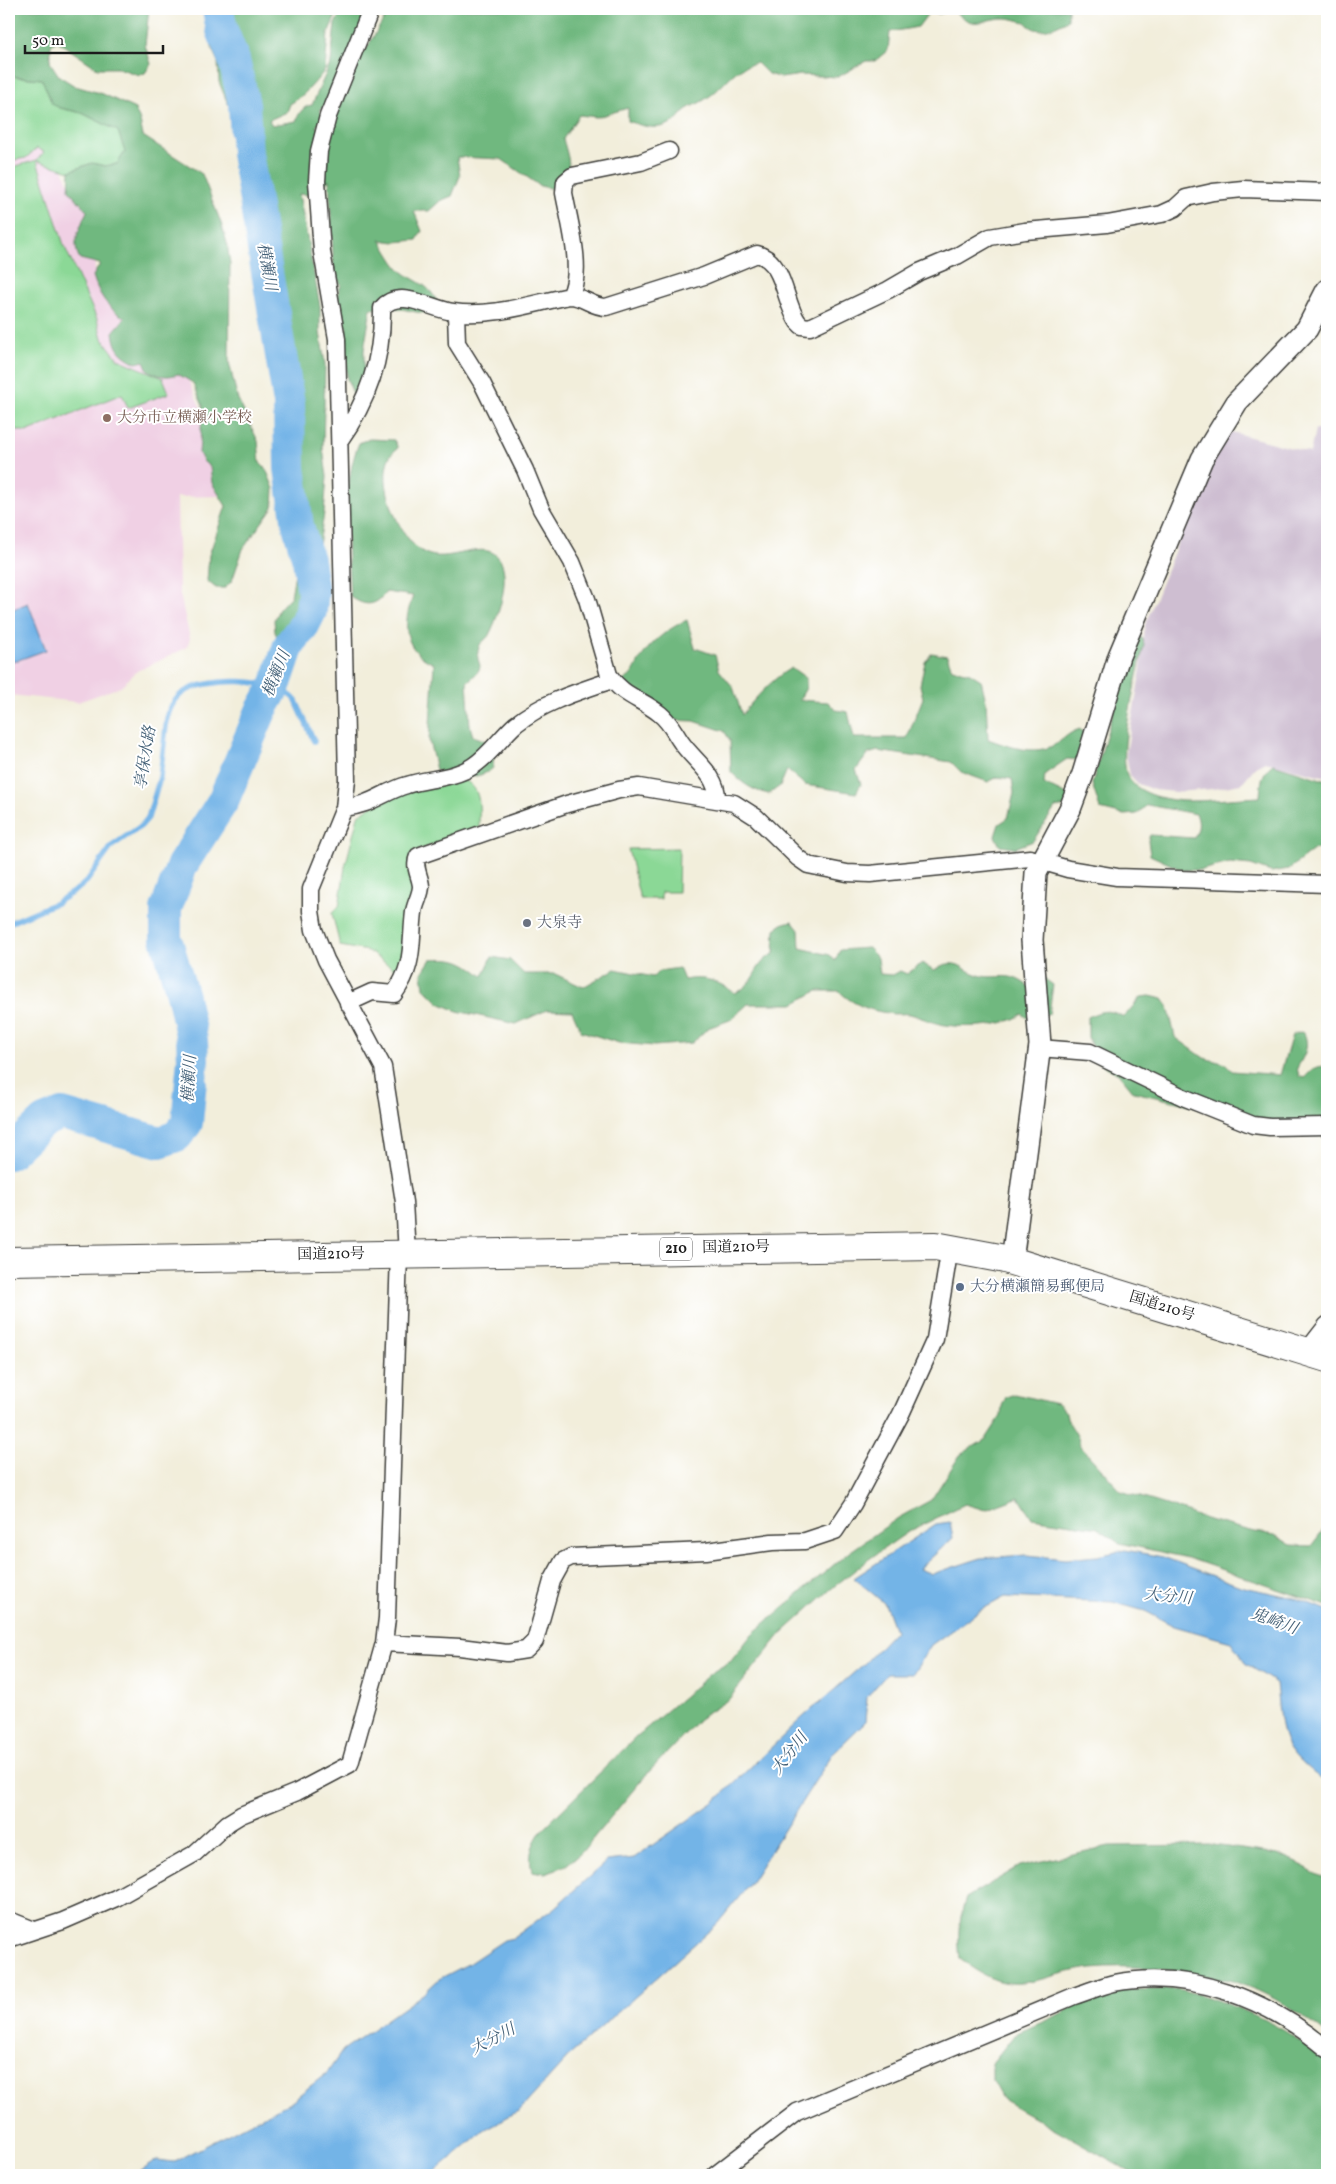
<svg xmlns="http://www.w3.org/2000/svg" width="1336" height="2184" font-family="Vollkorn,'Noto Serif JP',serif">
  <rect width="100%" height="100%" fill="#fff"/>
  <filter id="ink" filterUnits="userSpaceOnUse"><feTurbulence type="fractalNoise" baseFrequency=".02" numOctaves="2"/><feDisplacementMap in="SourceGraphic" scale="10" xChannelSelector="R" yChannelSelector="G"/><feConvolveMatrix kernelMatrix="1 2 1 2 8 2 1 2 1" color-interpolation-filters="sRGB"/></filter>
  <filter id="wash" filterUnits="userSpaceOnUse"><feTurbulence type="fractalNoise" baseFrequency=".0096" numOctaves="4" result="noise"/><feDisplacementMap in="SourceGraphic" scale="20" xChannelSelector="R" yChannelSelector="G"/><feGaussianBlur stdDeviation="1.12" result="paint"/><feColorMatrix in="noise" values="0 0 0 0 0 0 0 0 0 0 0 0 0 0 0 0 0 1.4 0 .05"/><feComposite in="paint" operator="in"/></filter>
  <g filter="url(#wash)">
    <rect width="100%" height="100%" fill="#f2eedb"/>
    <path fill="#f0d0e4" d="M52 139 67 180 84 203 93 220 95 271 106 290 178 359 191 386 219 449 222 496 177 497 179 590 190 639 186 648 137 671 120 687 78 702 9 695V141Z"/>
    <path fill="#cebed1" d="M1315 429 1327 431V777L1265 762 1257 765 1241 784 1213 789 1176 792 1154 790 1138 784 1130 775 1126 754 1141 669 1145 625 1213 454 1228 431 1310 453Z"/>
    <path fill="#8bd896" stroke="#547a59" d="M9 76 42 79 60 108 82 113 118 131 125 152 117 164 105 166 92 163 70 171 37 161 64 245 97 319 102 338 118 359 163 378 169 393 128 408 122 394 26 432 14 429 9 431V168L37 160 44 152 37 148 26 158 9 161Z
      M464 780C483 789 479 809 479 828L419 850 417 880 402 974 368 951 340 946 332 913 339 907 345 867 358 816C384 793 431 783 464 780Z
      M679 848 678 892H661V899H640L628 849Z"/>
    <path fill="#70b87f" stroke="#466a4e" d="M9 9H149L145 45 151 64 145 73 139 75 118 68H97L57 41 51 45 50 62 59 76 75 86 103 94 135 109 140 121 143 136 202 174 221 223 227 243 230 264 229 362 237 397 258 441 260 463 266 469 274 489 273 507 243 549 232 581 225 588H216L207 581 209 555 226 506 212 483 210 467 203 461 199 453 203 406 193 383 178 374C166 378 158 376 148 370L144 361 136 363C121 355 115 350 113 332L125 318C107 308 99 295 93 276L100 264 80 259C70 242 81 227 87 211L69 190 70 171 92 163 105 166 117 164 125 152 118 131 82 113 60 108 52 104 42 79 9 76Z
      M202 9H339L328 33 325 70C314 84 304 96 290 104L287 112 269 120 272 125 296 121C299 113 303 106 312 105L331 62 335 24 342 9H380L374 25 364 37 327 105 319 110 322 113 321 123 316 126 320 130 349 66 366 49 390 9H1068V20C1054 27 1038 37 1025 22 1019 21 1012 18 1005 18 980 18 977 32 953 10L939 14 930 11 918 27 890 32 888 50 875 61H866L838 77 801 75 781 78 768 74 757 63C732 67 726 86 707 98 701 103 693 105 687 109 682 112 680 117 676 120 660 132 645 127 628 121V108L597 117 579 115 563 139C570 164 574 170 554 189L540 186 501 159 457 157 460 176 452 196 440 201 429 211H414L422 231 417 240 395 242 380 240C387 249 394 265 403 272 418 284 429 283 438 304L434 312C419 315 408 309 394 308 386 308 380 310 371 308L364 350V381L359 398H355L347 379 346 356 342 342 347 328C338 315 335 300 341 285L334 272 329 180 309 195 299 194 320 306V332L325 364 323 448 327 477 324 513 314 578C301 597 305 623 286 641L278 639 275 632 274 620 279 609 291 596 299 550 295 534 292 487V395L283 358 280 309 274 289 268 247 243 183 234 144 230 109 219 82 218 62 212 49 211 27Z
      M368 439 394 440 398 448C395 450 392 453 390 456 376 481 399 541 425 553 447 564 477 542 495 554 514 568 499 616 490 633 488 639 480 642 479 647 473 668 491 662 467 682L470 726 473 736C494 743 495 746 493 768 481 780 449 780 436 770L429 740 434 664C403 650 402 625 413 596L386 592C376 607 364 607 350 596 348 551 341 484 359 443Z
      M687 620 695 648 715 655 719 670 733 687 742 715C752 701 777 674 792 668L806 678V688L799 700 828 702 836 710 848 712 854 738H907L923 698 920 685 925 662 932 653 947 656 952 669 970 673 981 680 986 701 988 739C1007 746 1035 756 1054 745 1065 739 1067 733 1080 729L1084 734 1080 760 1067 759 1045 774 1044 784 1073 798 1067 806 1055 808 1033 841 1015 848 1000 846 995 836 999 824 1008 818 1014 793 1012 779 998 777 988 782 961 772 951 762 878 751 868 754 856 770 861 784 856 793 805 785 787 770 780 786 769 794C753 791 743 784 731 772L730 740 724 731 694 721 670 720 619 683C635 675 632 672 641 658 652 641 669 628 687 620Z
      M1140 637 1143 639 1144 645C1138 673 1115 758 1129 779 1140 795 1170 801 1188 801 1212 801 1236 798 1260 797 1261 783 1261 773 1273 764L1327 781V850L1315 849 1289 869 1271 872 1251 865 1230 863 1201 870H1182L1150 855 1148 840 1150 835 1194 838C1199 830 1200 822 1196 814L1147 805 1137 814 1124 815 1100 809 1092 784 1131 651Z
      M792 921 799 930 800 948 830 955 835 961 840 950 868 948 878 958 880 974 893 975 900 971 907 974 922 963 934 970C939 968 944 964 948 964 959 962 965 970 973 973 996 983 1006 968 1028 986L1041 976 1053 985 1049 1014 1034 1022 1022 1014C1006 1028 956 1029 936 1023 927 1021 919 1016 910 1014 903 1013 895 1015 887 1013 868 1010 852 1004 839 991H817L793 1004H748L730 1020 708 1028 692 1043 654 1046 619 1043 581 1031 572 1011 547 1010 516 1024 457 1011 439 1003 424 988 422 973 431 959C456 957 463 960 483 976L492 957 510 960 524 974H555L583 987 615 969 653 977 659 971 679 968 684 980C706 976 717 981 735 993 757 984 753 963 774 954L775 929 784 923Z
      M1150 996 1163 999 1168 1006 1175 1037 1204 1058 1226 1064 1232 1071 1280 1075 1292 1035 1300 1032 1304 1033C1310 1047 1304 1056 1297 1068L1299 1076 1304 1078C1311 1071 1317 1064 1327 1067V1120L1264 1122 1134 1092 1120 1075 1098 1062 1088 1037V1017C1102 1010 1109 1009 1124 1017L1141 997Z
      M1015 1394 1057 1404 1066 1412C1066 1424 1079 1432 1080 1446L1121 1491 1176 1508 1205 1519 1255 1532 1275 1535 1291 1545 1311 1546 1327 1525V1606L1188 1558 1120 1543 1098 1528 1032 1518 1019 1497 985 1510 965 1504 908 1532 869 1559 831 1589 781 1634 729 1699 699 1719 645 1776 581 1853 565 1866 545 1873 532 1871C528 1854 532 1845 541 1831L635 1738 711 1673 731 1661 752 1634 806 1588 848 1553 898 1518 931 1500 960 1455 986 1439 1001 1416 1002 1406 1006 1397Z
      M1213 1845 1278 1854 1327 1878V2035C1301 2013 1272 1995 1239 1983 1229 1979 1217 1978 1206 1976 1169 1970 1130 1964 1092 1968 1033 1975 1016 2003 960 1959 957 1937 959 1919 966 1898L1020 1866 1109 1846Z
      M1178 1989C1234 2003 1284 2024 1327 2062V2175H1137L1002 2099 992 2081V2063L1015 2034 1063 2013 1083 1999 1119 1990Z"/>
    <path fill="#73b4e7" stroke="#486882" d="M28 603 46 650 13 662 9 651V611Z
      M950 1522 953 1538 919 1569 932 1574 981 1558 1027 1555 1065 1559 1097 1556 1125 1550 1163 1557 1243 1587 1295 1598 1327 1610V1784C1314 1773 1297 1761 1288 1746 1279 1731 1278 1701 1276 1683L1245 1663 1231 1642 1174 1626 1145 1611 1112 1602 1005 1597 979 1611 931 1645 913 1674H887L867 1697 865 1722 833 1753 749 1885 717 1924 571 2054 520 2110 484 2130 431 2175H134L157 2160 174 2162 289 2103 327 2073 343 2050 423 1994 439 1979 468 1964 504 1940 513 1938 554 1908 607 1861 634 1858 714 1802 803 1717 865 1663 895 1631 885 1604 854 1578 936 1524Z"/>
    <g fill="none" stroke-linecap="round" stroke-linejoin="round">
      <path stroke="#73b4e7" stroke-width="5.5" d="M9 923 56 903 79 888 87 881 112 846 141 826 148 818 160 777 167 718C169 710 174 701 180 695 203 676 277 676 296 701L314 741"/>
      <path stroke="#73b4e7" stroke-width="32" d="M9 1154 44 1121 62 1114 160 1142 177 1136 187 1123 193 1059 192 1040 183 997 166 938V909L182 865 223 801 261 711 275 686 289 645 304 625 311 611 313 592 308 560 298 526 290 468 289 403 247 153 244 104 234 60 222 30 218 9"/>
    </g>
  </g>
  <g filter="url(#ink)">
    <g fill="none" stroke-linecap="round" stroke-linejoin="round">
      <g stroke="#3c3c39" stroke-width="19">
        <path id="minor" d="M371 9 328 116 319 151 317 181 322 252 337 339 347 780 344 808 311 889V911L314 930 326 960 383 1067 404 1202 407 1254
          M570 296C584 271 569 221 564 193L565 182 572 176 641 162 669 151
          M456 313 457 343 482 383 525 470 541 509 572 562 587 599 609 675C622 696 642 699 660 714 670 722 674 732 681 742 693 760 718 775 717 799
          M340 440C368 401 383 356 382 308 399 287 431 309 453 312 491 318 533 303 570 296 583 296 592 307 606 307L704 276 757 254C785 261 784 303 798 322L802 326 810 327 888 290 919 272 957 256 990 237 1025 231 1107 224 1162 214 1175 208 1186 198 1213 192 1243 189 1327 192
          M344 808C372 805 383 792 407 785 429 778 453 779 473 766 490 755 501 737 516 724 543 702 580 691 612 680
          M348 1003 372 992 394 994C415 965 410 945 414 912 415 903 421 895 421 886 420 875 413 867 418 856L567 804 619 790 639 787 734 803 756 817 798 858 808 865 847 873 870 874 1030 858 1068 869 1117 877 1327 884
          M1039 1048 1090 1052 1183 1097 1253 1125 1270 1127 1327 1126
          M1306 1352 1327 1325
          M384 1643 460 1647 507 1653 526 1650 535 1641 552 1581 563 1561 571 1557 706 1551 772 1542 805 1541 835 1531 853 1504 901 1414 935 1339 950 1247
          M9 1920 34 1930
          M9 1939 63 1921 116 1898 194 1854 228 1823 241 1815 297 1792 350 1764 384 1643 387 1618 399 1254
          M715 2175 797 2112 1074 1996C1087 1992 1101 1986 1114 1983 1191 1968 1269 2000 1327 2049"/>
      </g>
      <g stroke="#3c3c39" stroke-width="24">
        <path id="tertiary" d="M1012 1261 1040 1045 1032 940 1036 873 1070 809 1083 774 1119 656 1202 459 1237 402 1307 329 1327 290"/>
      </g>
      <g stroke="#3c3c39" stroke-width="30">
        <path id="trunk" d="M9 1261 935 1246 1005 1259 1327 1358"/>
      </g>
      <use href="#minor" stroke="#fff" stroke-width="16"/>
      <use href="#tertiary" stroke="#fff" stroke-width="21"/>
      <use href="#trunk" stroke="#fff" stroke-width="28"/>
    </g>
  </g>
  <circle fill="#8d6e63" stroke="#fff" stroke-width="2" cx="107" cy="418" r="5"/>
  <circle fill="#6b7280" stroke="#fff" stroke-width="2" cx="527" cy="923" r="5"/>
  <circle fill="#5c6f8a" stroke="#fff" stroke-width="2" cx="960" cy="1287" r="5"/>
  <g text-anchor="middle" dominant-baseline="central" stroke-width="4" stroke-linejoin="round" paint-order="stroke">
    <rect fill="#fff" stroke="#606060" stroke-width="1" x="660" y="1237.5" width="32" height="23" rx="4"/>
    <g font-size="14" font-weight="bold" fill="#1c1c1c">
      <text x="676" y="1249">210</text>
    </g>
    <g font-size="15" fill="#785e54" stroke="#fff" text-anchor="start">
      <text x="117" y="418">大分市立横瀬小学校</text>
    </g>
    <g font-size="15" fill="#5b616d" stroke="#fff" text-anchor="start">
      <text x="537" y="923">大泉寺</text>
    </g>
    <g font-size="15" fill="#1c1c1c" stroke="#fff">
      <text transform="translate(736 1248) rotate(-1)">国道210号</text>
      <text transform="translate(331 1255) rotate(-1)">国道210号</text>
      <text transform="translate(1162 1307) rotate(17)">国道210号</text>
    </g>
    <g font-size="15" fill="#4e5e75" stroke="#fff" text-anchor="start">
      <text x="970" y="1287">大分横瀬簡易郵便局</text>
    </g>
    <g font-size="16" font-style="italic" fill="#436077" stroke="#fff">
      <text transform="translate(266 267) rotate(80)">横瀬川</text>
      <text transform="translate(277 674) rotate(-68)">横瀬川</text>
      <text transform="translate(146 758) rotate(-81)">享保水路</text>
      <text transform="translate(190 1079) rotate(-87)">横瀬川</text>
      <text transform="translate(1168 1597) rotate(6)">大分川</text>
      <text transform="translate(1274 1622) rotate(20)">鬼崎川</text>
      <text transform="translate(790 1754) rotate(-52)">大分川</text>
      <text transform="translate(493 2040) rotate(-28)">大分川</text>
    </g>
  </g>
  <rect width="1336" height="2184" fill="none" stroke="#fff" stroke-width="30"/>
  <path d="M25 45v8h138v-8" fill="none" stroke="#1c1c1c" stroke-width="2.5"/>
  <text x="32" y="45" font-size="15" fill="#1c1c1c" stroke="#ffffff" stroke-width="4" paint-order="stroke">50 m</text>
</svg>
